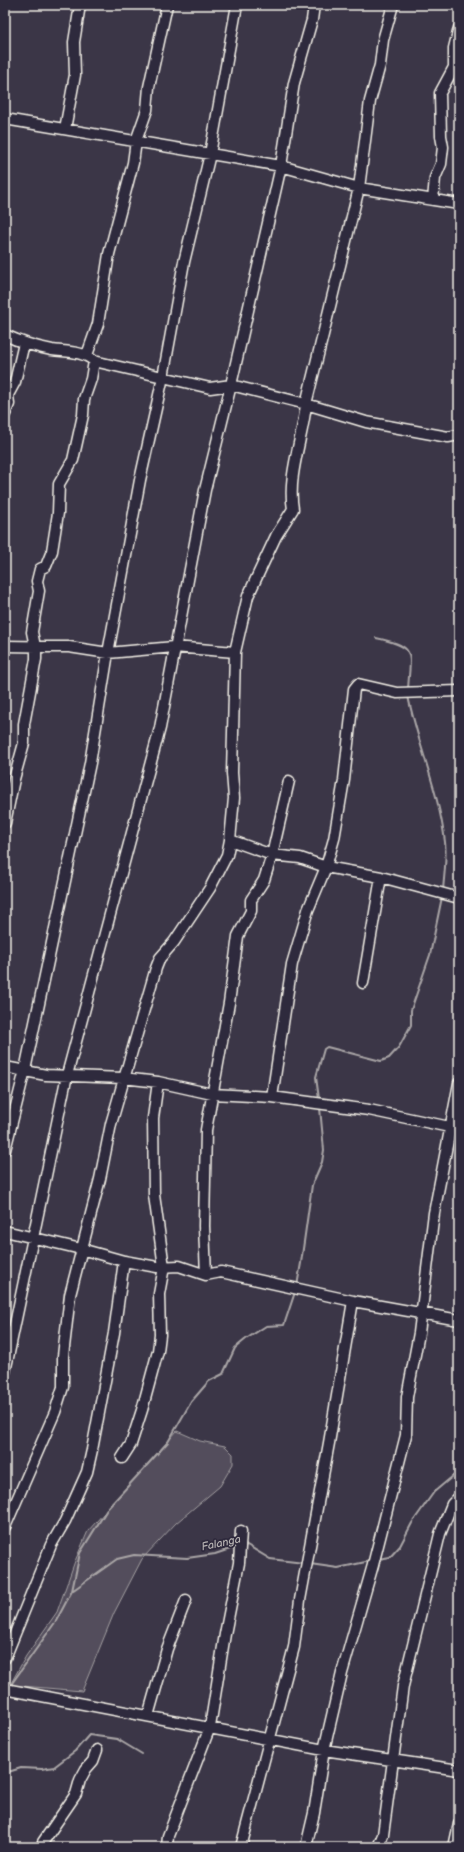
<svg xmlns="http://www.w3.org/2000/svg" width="464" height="1852" font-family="'Balsamiq Sans',sans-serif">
  <rect width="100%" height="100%" fill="#3b3647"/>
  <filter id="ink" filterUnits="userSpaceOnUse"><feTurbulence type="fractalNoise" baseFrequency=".025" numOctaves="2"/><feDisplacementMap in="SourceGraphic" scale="8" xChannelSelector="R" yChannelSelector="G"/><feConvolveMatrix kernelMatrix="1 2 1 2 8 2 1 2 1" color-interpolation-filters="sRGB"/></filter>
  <g filter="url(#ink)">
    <path fill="#534e5c" stroke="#a4a0a2" d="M177 1431 200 1441 225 1446 233 1454V1464L220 1486 176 1523 142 1559 114 1613 82 1691 10 1685 26 1656 57 1612 75 1561 88 1531Z"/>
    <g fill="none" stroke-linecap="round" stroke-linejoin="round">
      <path stroke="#aaa6a7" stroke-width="2" d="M376 638C418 647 410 652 408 690
        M408 696C418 745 439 792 445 842 447 858 444 875 443 891
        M319 1099 316 1077 324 1049 327 1047 381 1061 389 1058 399 1047 411 1025V1010L430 955 442 897
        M297 1286 301 1263 312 1185 322 1162 324 1150 320 1108
        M244 1546 247 1545 270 1559 304 1563
        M379 1559 390 1557 400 1546 412 1523 434 1492 459 1471
        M310 1564 338 1568 370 1561
        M72 1591 80 1553 108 1508 168 1442 191 1402 209 1381 223 1374 235 1348 246 1339 266 1326 284 1325 295 1292
        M10 1686 56 1621 72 1591 117 1559 134 1555 187 1558 215 1554 236 1547
        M5 1773 21 1768 42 1769 54 1767 75 1751 89 1735 117 1739 142 1754"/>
      <g stroke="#f4f1e8" stroke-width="13">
        <path id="minor" d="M5 119 281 166 359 188 459 204
          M65 129 75 75 74 42 80 5
          M433 200 435 178 441 164 443 147 441 136 440 93 454 67V48L459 28
          M5 335C20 342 36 347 52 350 67 352 83 351 94 361L210 388 231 385 306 404 366 422 448 437 459 435
          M87 355 98 324 109 254 133 163 136 141 147 110 149 87 167 5
          M5 414 9 404 8 395 15 382 24 343
          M5 646 69 647 108 653 174 647 235 652
          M5 823 14 779 24 743V724L36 659V651L32 632 39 591 37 581 40 569 46 566 52 551 58 513 59 484 73 460 83 415 84 399 91 379 94 361
          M230 840 272 855 300 858 326 867 381 877 459 898
          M363 983 381 877
          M5 1067 46 1075 123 1078 158 1082 212 1094 272 1097 316 1103 369 1110 459 1129
          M272 1097 292 964 308 910 326 867 334 839 344 780 354 689 358 684 397 693 459 691
          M5 1150 25 1070 90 763 108 653 140 480 163 377 184 262 210 154 237 5
          M5 1231 81 1249 124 1261 157 1267 179 1266 206 1275 221 1272 353 1301 459 1320
          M206 1275 204 1226 206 1130 229 1003 238 936 251 911V900L264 880 272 855 289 781
          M5 1372 67 1075 160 728 205 490 231 385 281 166 294 83 312 20 314 5
          M122 1458 131 1444 142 1410 158 1351 160 1335 159 1294 164 1267 154 1195 153 1118 158 1082
          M5 1527 55 1412 63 1387V1356L70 1295 100 1179 111 1124 156 968 160 958 174 942 210 888 227 855 230 840 234 798 232 773 235 652 248 596 276 536 293 509C287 475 303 438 306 404L359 188 370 101 380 65 383 40 393 5
          M5 1658 51 1545 65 1521 87 1472 92 1450 114 1333 124 1261
          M5 1689 324 1750 459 1770
          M148 1716 167 1649 186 1600
          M42 1847 43 1842 76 1794 80 1780 86 1769 93 1761 97 1750
          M167 1847 168 1836 210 1727 225 1634 239 1563 241 1531
          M241 1847 294 1647 300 1600 329 1443 353 1301
          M306 1847 314 1813 324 1750 342 1673 373 1565 406 1435 407 1397 419 1333 434 1213 459 1083
          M378 1847 383 1835 403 1686 440 1534 452 1504 459 1497
          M454 1847 459 1824"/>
      </g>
      <use href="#minor" stroke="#2f2a3d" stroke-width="10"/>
    </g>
  </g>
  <g text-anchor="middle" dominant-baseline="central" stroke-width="3.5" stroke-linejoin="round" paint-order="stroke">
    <g font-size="11" font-style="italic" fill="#b6b2b2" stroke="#2f2a3d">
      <text transform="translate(221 1543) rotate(-12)">Falanga</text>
    </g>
  </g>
  <rect width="464" height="1852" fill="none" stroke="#2f2a3d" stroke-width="20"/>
  <rect x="10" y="10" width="444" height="1832" fill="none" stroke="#f4f1e8" stroke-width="1.5" filter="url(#ink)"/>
</svg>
